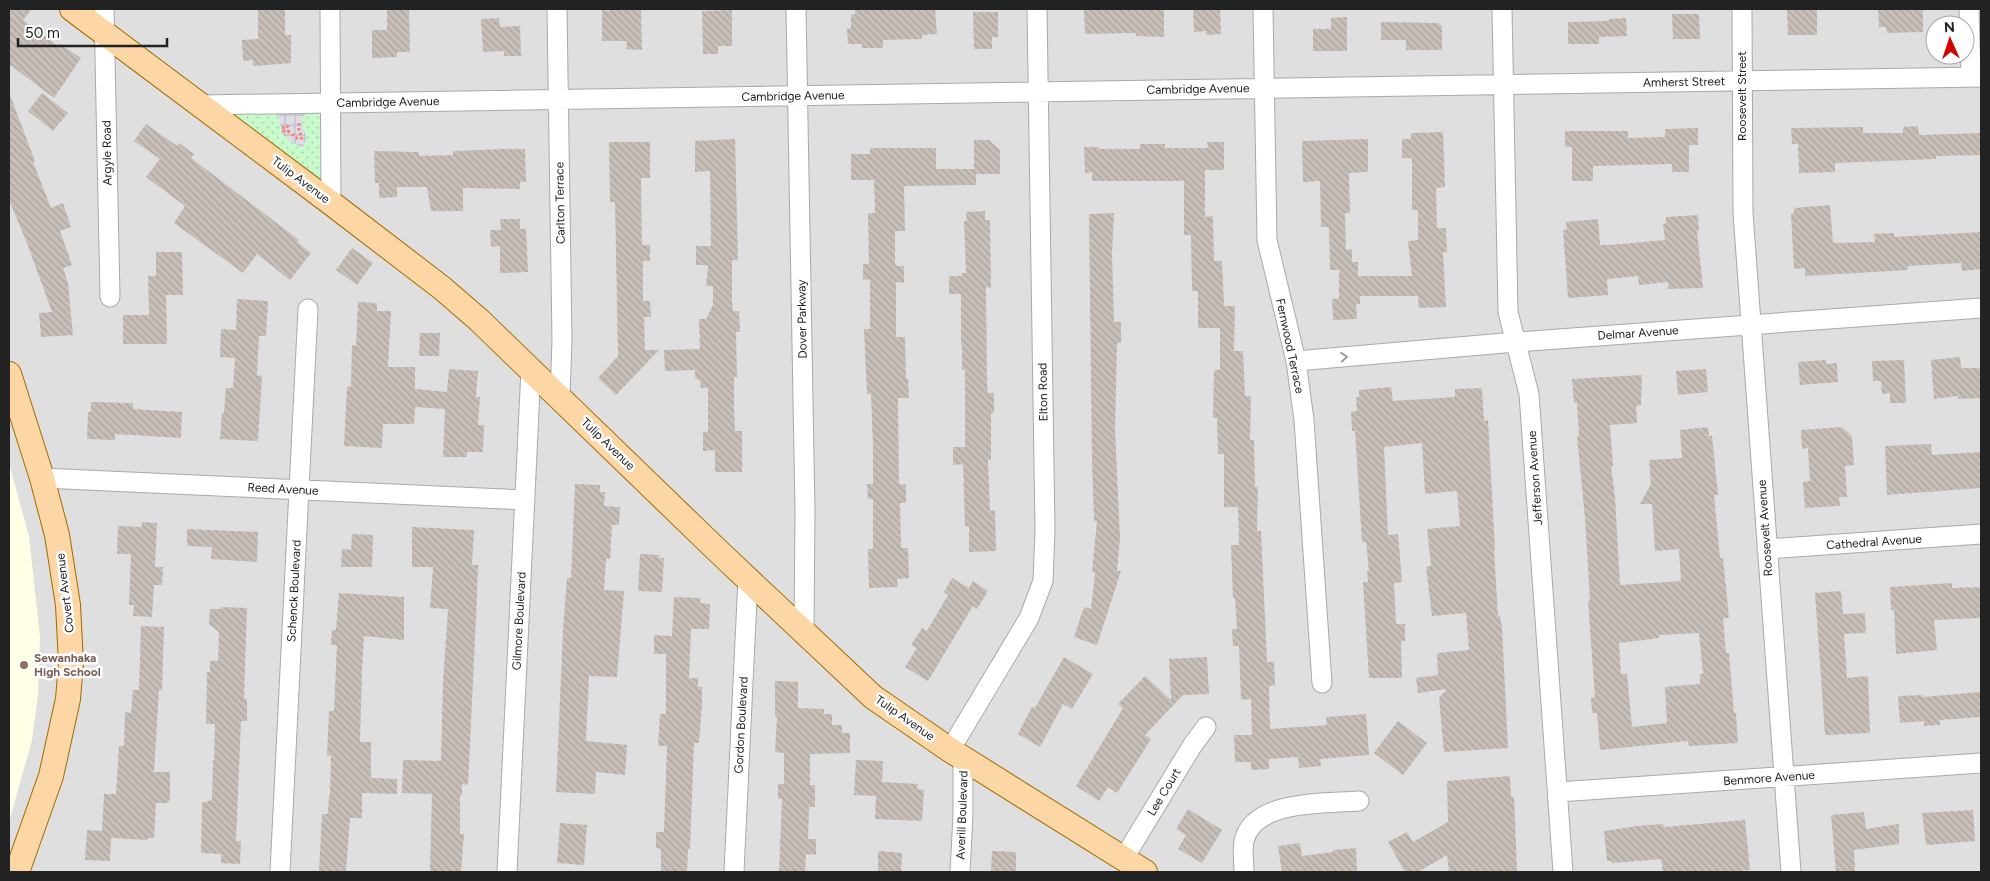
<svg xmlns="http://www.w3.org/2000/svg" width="1990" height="881" font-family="Figtree,sans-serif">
  <defs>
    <pattern id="park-dots" width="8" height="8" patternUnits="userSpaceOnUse" patternTransform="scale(1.25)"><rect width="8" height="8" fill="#c8facc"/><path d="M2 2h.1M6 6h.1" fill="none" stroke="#acd6af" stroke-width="1.8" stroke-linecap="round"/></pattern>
    <pattern id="plaza-grid" width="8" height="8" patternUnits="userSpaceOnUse" patternTransform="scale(1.25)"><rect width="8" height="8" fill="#dddde8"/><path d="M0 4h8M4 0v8" fill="none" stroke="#bdbdc7"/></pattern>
    <pattern id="building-back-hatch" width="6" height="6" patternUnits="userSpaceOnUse" patternTransform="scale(1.25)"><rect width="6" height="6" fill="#c7bfb8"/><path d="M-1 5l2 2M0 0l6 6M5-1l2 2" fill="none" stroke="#aba49e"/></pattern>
  </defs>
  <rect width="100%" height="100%" fill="#f2efe9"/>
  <path fill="#e0dfdf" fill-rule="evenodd" d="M9 9H1981V872H9ZM1935 25H1965V55H1935Z"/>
  <path fill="#ffffe5" d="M9 463 29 537 40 637 38 694 32 740 9 822Z"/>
  <path fill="url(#park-dots)" d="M330 105V200L205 106Z"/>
  <path fill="url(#plaza-grid)" d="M276 111H307L301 120 302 126 305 133 306 139 303 148 290 141 283 135Z"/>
  <path fill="url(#building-back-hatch)" fill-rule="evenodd" d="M9 9 11 11 13 9H32L23 20 58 46 60 44 81 58 54 98 9 64Z
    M258 9H285V35H291V63L253 66V60L243 61 242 40 258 39Z
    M387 9H409L410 52H397V57L372 58V30H387Z
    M610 9H641L642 50 626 49 627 41H602V10L610 11Z
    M855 9H935L937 34 922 35V39L883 40V48H862V44H848L847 29 851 28V14L855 15Z
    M1099 9H1164V37L1136 36V33L1085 34 1084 10Z
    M1193 9H1220L1221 34 1206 35V31L1194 32Z
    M1878 9H1923V32L1887 33 1886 27H1879Z
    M732 10V46H718V54H703L702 11Z
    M1787 10H1817V35H1788Z
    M973 12H998V37H992V49H974Z
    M1672 14H1699L1700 39H1673Z
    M1347 17V51H1313V29H1331V18Z
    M499 18 500 27 520 26 521 56H504V51L483 52 481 19Z
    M1626 18 1627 36 1599 37V44H1568V22L1609 21V19Z
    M1381 22 1439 23V25H1442V50H1406V40H1381Z
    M42 93 68 113 53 131 28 111Z
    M10 95 35 161 33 162 51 208 63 203 71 227 60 231 72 265 63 268 68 283 73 335 41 337 39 313 52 312 27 243 9 200Z
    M146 124 177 146 179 143 194 154 191 158 299 240 297 242 311 253 290 280 257 254 243 273 174 223 185 206 146 177 160 159 134 141Z
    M1918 126 1919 135 1981 133V155L1936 156V159L1835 163V172L1799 173 1798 144H1792L1791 128 1863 127V133H1903V127Z
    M1698 128V145H1689V172H1672V164L1593 166V181H1572V147H1565V131H1628V138L1665 137V129Z
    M1443 132 1445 187 1436 188 1437 228H1446L1447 252H1443L1446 307 1419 308 1418 296H1360V304H1356L1357 319 1333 320 1332 299H1339V270H1330L1329 227H1321L1320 181 1303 182 1302 141 1368 139V172L1349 173 1350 213H1345L1346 250 1352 249V262H1358V276H1412L1408 241 1418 240V210H1412V158H1402V139H1411V133Z
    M735 139 738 260H732V301L733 311H739L740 332H736L737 377H734V405L735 431H742V472H715V450L703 451V432H708V388H701L700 381 695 378V370L665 371 664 350 700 349 699 319H706L713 305V286H706L708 265H696V246H711L710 171 695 172V141Z
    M974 140H989L1000 150V174H976V185L904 186 905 231H895V264L896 266H904V283L896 282V337H905L906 379H908L909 398H898L899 484 906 485V503H900L901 548H908L909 578 897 579 898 587 869 588 868 549H873V499H868L867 484H873V446L871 394H867L864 329H870V280L863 279V264H869L868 213H875L874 180H851V154H870V148H936V169H974Z
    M609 142H650V178H641L642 245H650V261H643V301H650L651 317H644L645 350H659L616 395 598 378 618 356 615 202H610Z
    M1207 142H1224V170H1205V217L1213 216 1214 261H1222L1224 306H1235L1234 351H1243L1245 396H1251L1250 440H1254L1255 487H1258L1257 531H1261L1267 662H1274L1275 685 1269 686 1270 729 1327 725 1326 717 1366 714 1369 755 1320 759 1321 766 1299 768 1298 757 1269 759V769L1251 770V762H1235L1234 735H1252L1251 699 1241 700 1239 646H1233L1232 629H1237L1235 598H1233L1231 545H1239L1238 507H1224V454H1218L1217 418H1213L1214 370H1220V328H1198V291H1192L1191 235H1184V181H1092V172L1085 173 1084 147H1099V149H1140V144H1165V148H1208Z
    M503 149H525L526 182H520V189L463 188V211H431L427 187H397V197L379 198V183H375L374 151 419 152V156L453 155V151Z
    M1830 205 1833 243 1875 242 1874 234 1894 233V237L1980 232 1981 269 1962 271 1961 263 1908 266V270L1805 276V268L1794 269 1791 214 1794 213V208Z
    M985 211V220H990L991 288 986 287 987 384 988 393H994V413H991V460H988L990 511 995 510 996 551 969 552V526H965L963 464 953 465V447H965V370H962V345H961V294H949V276H962V273H966L964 221H967L966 212Z
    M1114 213 1112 254 1114 322H1121V343H1117L1115 430 1120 538 1117 571H1121L1097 645 1074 637 1084 607 1091 609 1095 572H1092L1097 521H1094L1092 462 1089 214Z
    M1698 215 1699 231H1697L1703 288 1668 289V282L1639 285 1638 276 1607 279 1608 295 1568 298 1563 230H1567L1566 222 1598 219 1600 245H1610L1665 240 1663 224 1666 223V217Z
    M500 219H520V229H526L528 272 500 273V246L491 247 490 230H501Z
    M352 248 373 263 357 285 336 270Z
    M156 252H182L183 295H166L167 344H123V315H149L148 276H156Z
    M237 299 268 301 266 336H259L257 375 262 376 258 441 220 439 222 413H224L226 388H233L235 358 220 357 221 329 236 330Z
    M358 302 377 303V311H391L388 367H415V389L447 392 449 369 478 371 476 397H480L478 425H484L483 452H467V457H443L445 409 415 407 414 424H383L382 448 344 446 347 386 351 387 352 345 356 346Z
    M420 333H440L439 356H419Z
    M1960 357 1961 368H1981V398L1958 399V396L1934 399 1931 360Z
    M1826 360V364L1837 363 1838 382 1800 385 1798 362Z
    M1904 360 1906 403H1890V393L1882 394 1881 381H1873L1872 361Z
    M1706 369 1708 392 1678 395 1676 371Z
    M1642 375 1641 405 1636 406 1637 423 1610 425 1613 466H1611L1615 497 1620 585 1681 581 1679 549 1655 551 1652 504H1640L1651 484 1649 460 1682 458 1680 430 1708 427 1709 436H1712L1718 495H1714L1720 558H1723L1729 618H1723L1726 653H1729L1734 713H1736L1738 743 1689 746 1688 741 1600 750 1597 713H1592L1591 698 1595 697 1588 601H1590L1585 518 1577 437 1579 436 1577 403H1574L1572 379ZM1699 633 1703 674H1700V684L1665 687 1667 723 1632 727 1627 674H1621L1619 643 1659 638V635Z
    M1391 387 1393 401 1455 397V389L1482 388 1484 421 1488 420 1495 550H1494L1498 616H1500L1502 628 1508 748 1444 752 1439 698 1447 689 1418 693 1416 678 1438 675 1437 653 1469 650 1466 613 1432 616 1426 567 1431 566 1427 529 1460 526 1457 491 1425 494 1422 443 1384 447 1388 535 1398 534 1402 582 1394 583 1396 624H1405V641H1401L1402 678H1369L1363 582H1368L1367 571H1369L1366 542H1362L1355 431H1352L1351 412 1357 411 1356 397H1359V390Z
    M91 402 133 403V409L182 412 181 438 115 434V440L87 439 88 412H91Z
    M1842 427 1852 436 1854 465 1845 466 1847 497H1839L1840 506 1805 508 1803 482 1810 481 1808 448 1802 449 1801 430Z
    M1931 444 1932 455 1981 452V488L1887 495 1885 446Z
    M575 484 600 485V492H605L604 506 620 507 619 525H612L610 559H606L604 590 624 591 617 677 589 676 586 741 627 745 625 775 596 772 595 794 556 792 563 630 567 578H571Z
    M142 522 157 523 155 567H163L162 585H154L152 617 133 616 134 605H129L131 554H117L118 526 142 527Z
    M412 527 474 530 472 565H478L477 597 468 785 462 784V796L460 795V834H464L461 872H430L432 794 402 793 403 760 441 761 443 681 448 609 430 608 433 567H412Z
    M187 529 258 532 257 562 211 559 212 547 187 546Z
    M352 534 373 535 372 567H341L342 549 351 550Z
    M640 554 660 555 659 558H664L662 592 638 591Z
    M952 578 969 588 973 581 988 591 977 609 973 606 928 681 905 667 917 648 911 645 922 628 927 631 948 595 944 592Z
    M1952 583V588L1981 587V618L1934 620 1937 650 1896 654 1894 610H1891L1890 587Z
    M1841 591 1843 614 1865 613 1866 633 1844 634 1847 678 1868 676 1870 733 1825 735 1815 593Z
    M339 593 404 597V640L364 636 362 671 360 742H371V778L397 779V794L362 793V818H350L346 872H319L322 814H328L329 795H330L331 756 327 755 329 711H334L337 645H331L332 630H336Z
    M674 597 701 598 700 603 710 604 709 629H691L689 678H698V687H702V705L699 743H694L690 849H688L687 872H661V849L656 848V832H664L667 746H658L660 714H666V654H654V635L672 636Z
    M221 607 247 608 244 699H247V721H241L236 841H241L240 864 221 863V854L201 853 202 803 212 800 213 760H214L215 724H206L207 672H210V661H218L219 632 209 624 210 609H221Z
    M141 626 164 627 162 690H159L154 772H170V799L168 803H156L154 838H148L147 840 111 838 110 861 85 860 87 830 102 831 104 794H116L119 746H124L125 712 131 713 133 690H139Z
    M1064 657 1093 674 1072 709 1063 704 1040 747 1018 734 1032 707 1035 708Z
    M1207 657 1209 694 1183 695 1145 735 1151 739 1117 793 1108 787 1099 801 1076 786 1123 708 1118 704 1145 676 1171 700 1169 659Z
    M775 681 798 682V708L824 709V714H832V725H842V733H850V753L810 754V785H815V807H809L808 839H816V855L806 854 805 872H779L782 799H778V784H784V753L775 752 777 717 775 716Z
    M1981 692V717L1940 720V725L1924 726V721L1900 723 1898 696 1922 695 1923 697Z
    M1398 721 1427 743 1403 775 1374 753Z
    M856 760 883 761 882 782 918 784 917 789 924 790 922 821 875 819 876 796 854 795Z
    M1510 776 1511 797H1514L1517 872H1449L1447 855 1418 872H1405L1388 842 1407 832 1413 842 1448 822 1447 781Z
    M1188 809 1222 830 1202 863 1178 849 1186 835 1176 829Z
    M1973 810 1975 841 1926 845 1922 813Z
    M1864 812 1866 829 1899 824V844L1854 850 1855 872H1836L1831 815Z
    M1745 820 1750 870 1725 872H1663L1661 859 1612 863V861H1607L1604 831 1637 826 1663 824 1664 827Z
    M560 823 587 825 584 865 557 863Z
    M1300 843 1302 856 1333 852V850L1356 848 1357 872H1282L1278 846Z
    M878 851 902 853 901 872H878Z
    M992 851 1016 852V872H991Z"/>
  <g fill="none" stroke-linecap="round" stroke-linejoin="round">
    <g stroke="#a9a9a9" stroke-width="21">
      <path id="minor" d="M104 9 110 297
        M330 9 331 203
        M557 9 562 340 560 397
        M796 9 805 511 804 630
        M1263 9 1267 240 1296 361 1304 420 1322 683
        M1502 9 1508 312 1529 394 1563 872
        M1742 9 1743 213 1791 872
        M1969 9 1971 77
        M200 105 1981 77
        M1296 361 1516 342 1981 308
        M42 478 525 500
        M1767 549 1981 534
        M950 750 1029 618 1043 581 1045 530 1037 9
        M1558 792 1981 763
        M1124 858 1192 746 1206 727
        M280 872 308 309
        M507 872 531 369
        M734 872 748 578
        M960 872 963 815V758
        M1244 872C1244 863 1242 850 1244 841 1254 799 1326 804 1359 801"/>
    </g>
    <g stroke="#a06b00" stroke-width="26">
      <path id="major" d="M72 9 331 203 442 288 479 320 719 552 873 697 950 750 1145 872
        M9 374 42 478 57 535 68 605 71 663 68 699 51 776 17 872"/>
    </g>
    <path stroke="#fa8072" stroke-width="3" stroke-dasharray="2.5 2.5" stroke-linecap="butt" d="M283 129a3 3 0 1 1 6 0a3 3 0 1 1-6 0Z
      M288 131 298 139 302 138 299 130V121"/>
    <use href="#minor" stroke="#fff" stroke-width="19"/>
    <use href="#major" stroke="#fcd6a4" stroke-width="24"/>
  </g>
  <defs><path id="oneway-chevron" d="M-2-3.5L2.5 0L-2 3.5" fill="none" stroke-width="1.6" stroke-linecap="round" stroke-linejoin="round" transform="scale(1.25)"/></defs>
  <use stroke="#9c9c9c" href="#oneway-chevron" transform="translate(1344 357) rotate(-5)"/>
  <circle fill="#8d6e63" stroke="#fff" stroke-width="2" cx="24" cy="665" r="5"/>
  <g text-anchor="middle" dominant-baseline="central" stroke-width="5" stroke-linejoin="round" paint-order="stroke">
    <g font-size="12" fill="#222" stroke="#fff">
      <text transform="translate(1684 82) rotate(-1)">Amherst Street</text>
      <text transform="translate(1198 89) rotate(-1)">Cambridge Avenue</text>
      <text transform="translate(793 96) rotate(-1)">Cambridge Avenue</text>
      <text transform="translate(1742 96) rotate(-90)">Roosevelt Street</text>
      <text transform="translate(388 102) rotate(-1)">Cambridge Avenue</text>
      <text transform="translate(107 153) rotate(-91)">Argyle Road</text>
      <text transform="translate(301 180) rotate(37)">Tulip Avenue</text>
      <text transform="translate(560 203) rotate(-91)">Carlton Terrace</text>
      <text transform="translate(802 319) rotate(-91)">Dover Parkway</text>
      <text transform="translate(1638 333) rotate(-4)">Delmar Avenue</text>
      <text transform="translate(1290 346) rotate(78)">Fernwood Terrace</text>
      <text transform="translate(1043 392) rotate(-91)">Elton Road</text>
      <text transform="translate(608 444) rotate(44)">Tulip Avenue</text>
      <text transform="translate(1535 478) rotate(-94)">Jefferson Avenue</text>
      <text transform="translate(283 489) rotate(3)">Reed Avenue</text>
      <text transform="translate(1765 528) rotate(-94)">Roosevelt Avenue</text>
      <text transform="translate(1874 542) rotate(-4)">Cathedral Avenue</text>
      <text transform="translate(294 591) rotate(-87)">Schenck Boulevard</text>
      <text transform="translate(65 593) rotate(-97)">Covert Avenue</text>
      <text transform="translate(519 621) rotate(-87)">Gilmore Boulevard</text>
      <text transform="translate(905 718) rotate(35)">Tulip Avenue</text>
      <text transform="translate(741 725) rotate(-87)">Gordon Boulevard</text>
      <text transform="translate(1769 778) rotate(-4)">Benmore Avenue</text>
      <text transform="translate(1164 792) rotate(-59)">Lee Court</text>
      <text transform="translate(962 815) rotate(-88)">Averill Boulevard</text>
    </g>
    <g font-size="12" font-weight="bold" fill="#785e54" stroke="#fff" text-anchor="start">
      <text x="34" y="658">Sewanhaka<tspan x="34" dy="14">High School</tspan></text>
    </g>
  </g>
  <rect width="1990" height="881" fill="none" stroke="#222222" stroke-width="20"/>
  <g transform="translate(1950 40) rotate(357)"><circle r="24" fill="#ffffff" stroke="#a7a7a7"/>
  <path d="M0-4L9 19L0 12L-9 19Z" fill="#d40000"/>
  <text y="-8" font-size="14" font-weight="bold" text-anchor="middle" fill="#222222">N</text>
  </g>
  <path d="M18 38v8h149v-8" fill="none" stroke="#222222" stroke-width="2.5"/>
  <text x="25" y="38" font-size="15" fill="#222222" stroke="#ffffff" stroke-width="4" paint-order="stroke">50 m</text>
</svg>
